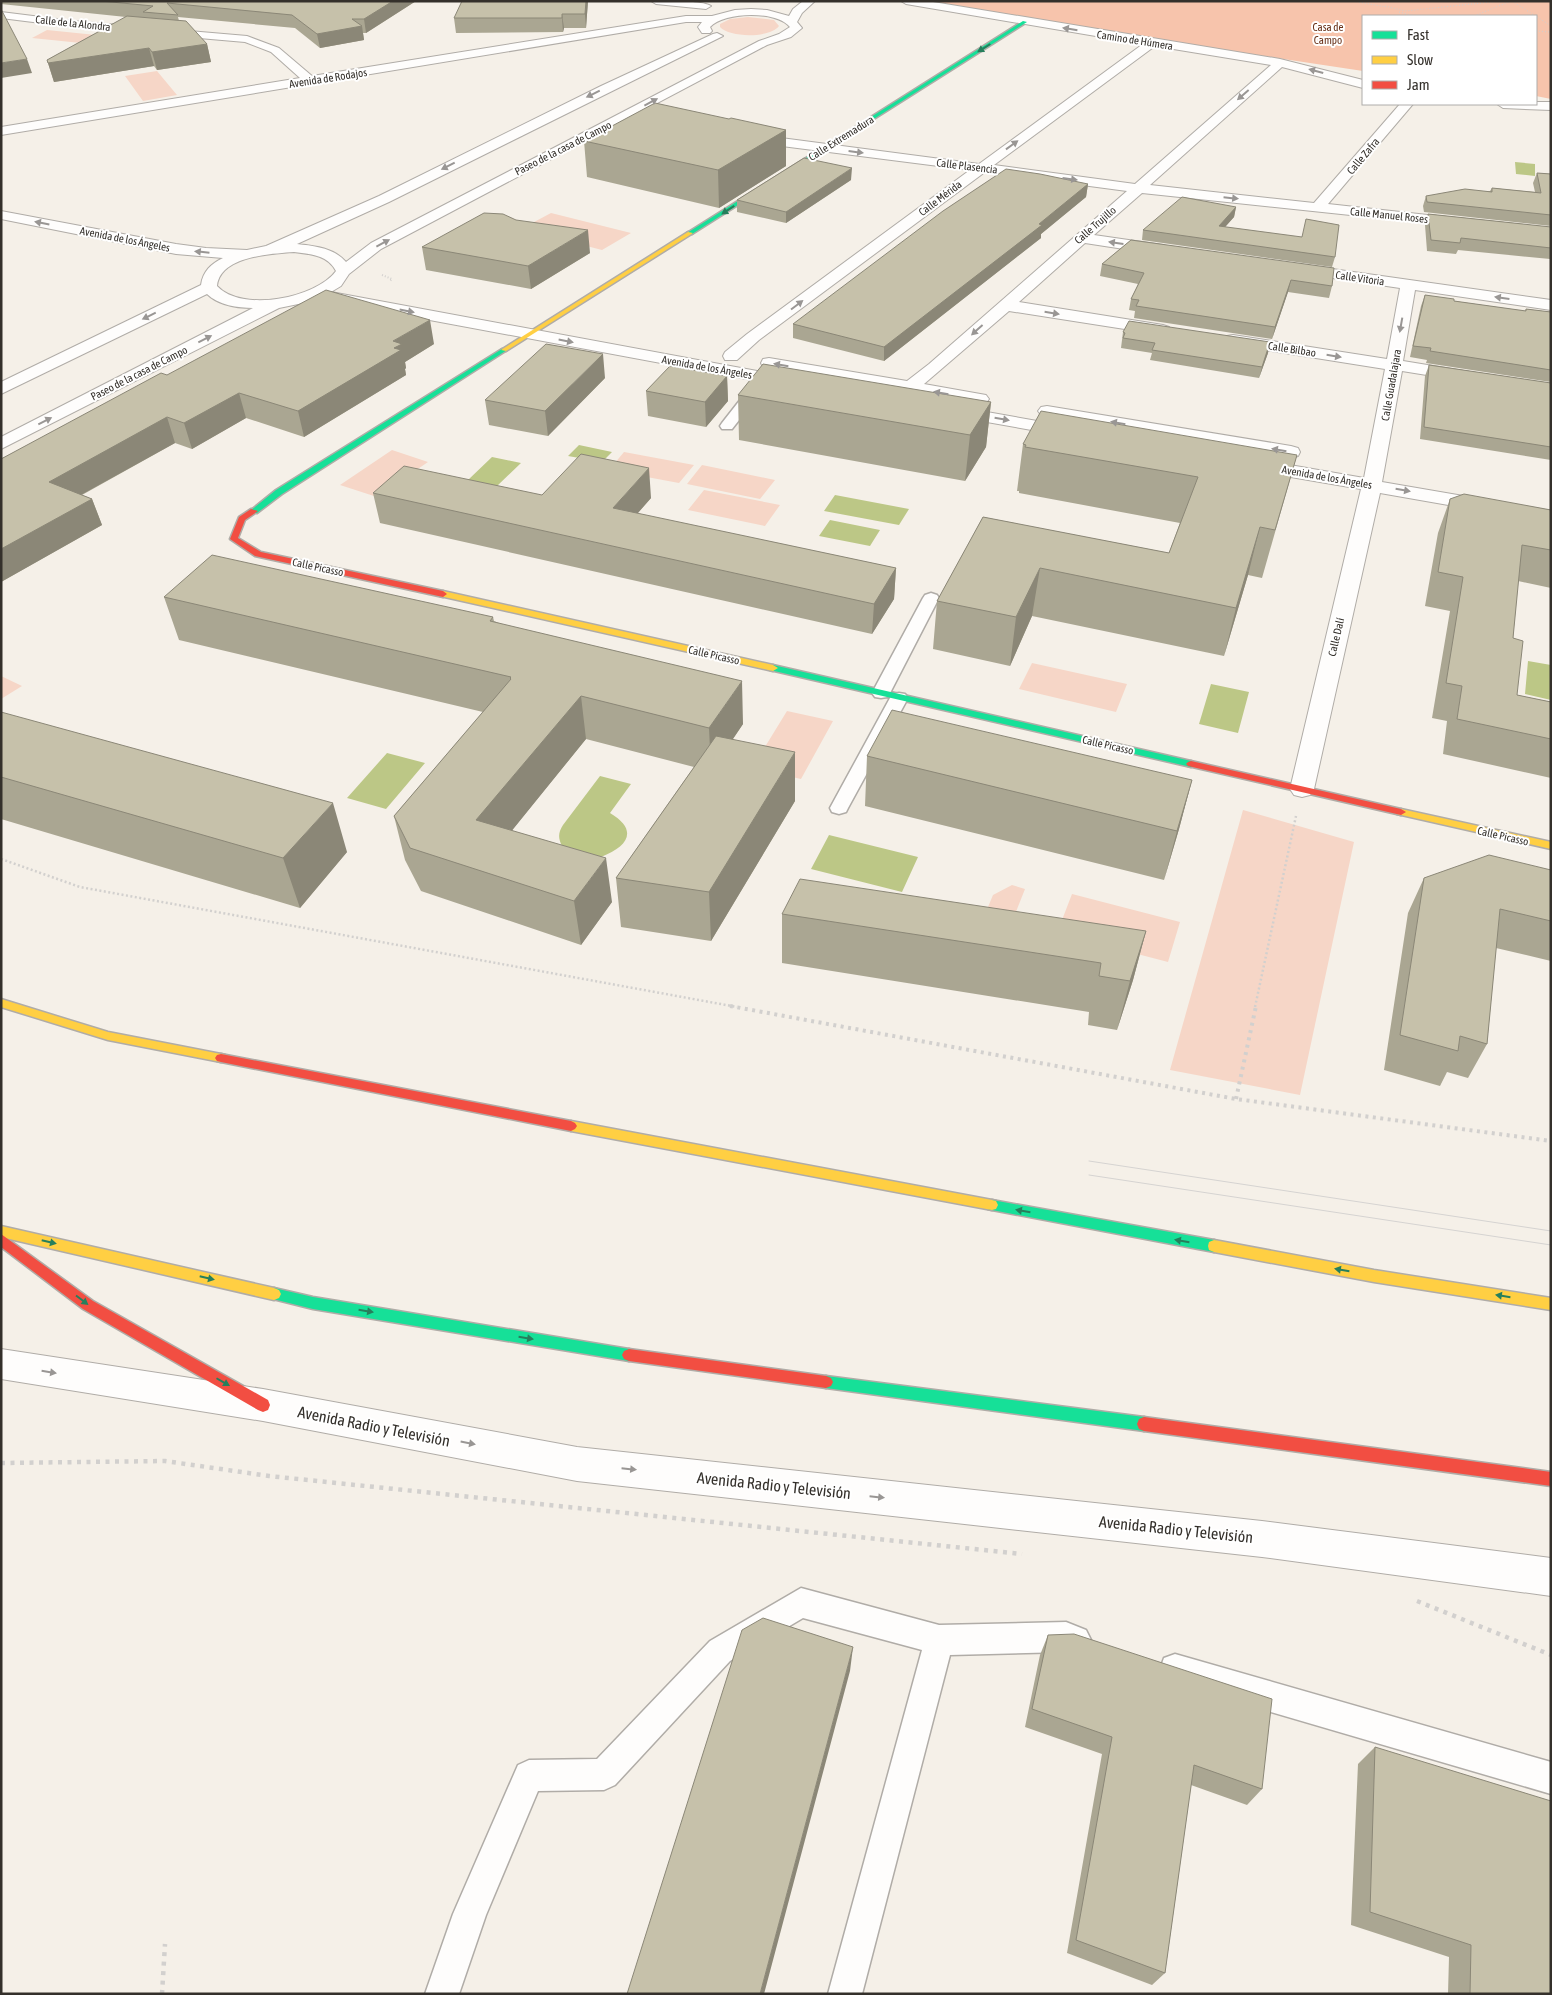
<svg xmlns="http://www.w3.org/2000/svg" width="1552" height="1995" font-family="'Asap Condensed',sans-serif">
  <rect width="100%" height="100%" fill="#f5f0e8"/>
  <path fill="#f6d6c7" d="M748 17 774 20 779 26C770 38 730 38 720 27V24L730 19Z
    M47 30 96 35 81 43 32 38Z
    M157 71 177 95 143 101 125 76Z
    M551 213 631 233 602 250 521 229Z
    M392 450 428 462 377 497 340 485Z
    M624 452 694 465 679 483 609 470Z
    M702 465 775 480 760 499 687 484Z
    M704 490 780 505 765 526 688 510Z
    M1032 663 1127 684 1116 712 1019 689Z
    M1 676 22 686 1 699Z
    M787 711 833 721 801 779 752 768Z
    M1243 810 1354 842 1300 1095 1170 1070Z
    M1012 885 1025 889 1006 937 978 931 993 895Z
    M1072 894 1180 922 1168 962 1057 933Z"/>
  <path fill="#f7c4ac" d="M920 1H1551V99L1536 96V16H1363V71L1125 35Z"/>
  <path fill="#bcc786" d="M1515 162 1535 164V176L1516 174Z
    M579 445 612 452 602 462 568 456Z
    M492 457 521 463 497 486 468 480Z
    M835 495 909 509 899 525 824 511Z
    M830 520 880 530 870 546 819 536Z
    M1528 661 1551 665V700L1525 694Z
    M1211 684 1249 692 1238 733 1199 724Z
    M387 753 425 763 386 809 347 798Z
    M600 776 631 784 610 813C639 830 628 847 601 857L562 846C558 838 558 833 563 825Z
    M829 835 918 857 902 892 811 869Z"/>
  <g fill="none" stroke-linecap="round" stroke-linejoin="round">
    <g stroke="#b0aca7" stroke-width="3">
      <path id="lane" d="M756 385 763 389 761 392 732 429H722L720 426 722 423 751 386Z
        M931 593 937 595 939 598 890 693 887 697 881 698 875 697 872 693 923 598 925 595Z
        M899 693 905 694 908 698 848 808 846 812 839 814 832 812 830 808 890 698 893 694Z
        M801 1588 939 1625 1066 1622 1086 1630 1091 1640 1086 1650 1076 1655 1066 1652 950 1655 862 1994H828L922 1650 803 1618 730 1661 615 1785 604 1790 538 1791 486 1915 459 1994H425L453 1914 518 1765 529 1760 597 1759 710 1641Z
        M1175 1654 1551 1762V1794L1175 1684 1164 1680 1160 1669 1164 1658Z"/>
    </g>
    <g stroke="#b0aca7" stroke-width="2">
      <path id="street" d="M651 1C664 1 702 0 711 6L706 9 656 4Z
        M803 1H815L802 13 797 22 802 28 791 37 767 45 381 249 349 274 341 286 331 292 790 377 796 378 799 382 796 386 790 387 333 302H308L279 308 1 449V437L253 308C238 308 218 305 207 294L1 394V382L201 285C203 271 211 264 223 258L176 254 1 219V211L176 244 206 248 247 250 266 246 379 196 601 86 713 34 717 33 723 36 389 202 297 244C315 246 334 248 346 262L371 243 759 41 779 34 790 27C776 10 724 12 710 27L712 31 710 33H702L698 27 702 22H686L1 135V127L300 78 271 52 245 42 73 27 1 18V12L73 21 247 36 279 48 312 76 686 16H712L735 10 751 9 767 10 789 16 793 9ZM294 252C310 254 328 255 336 271 316 298 242 313 217 286 220 256 270 254 294 252Z
        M901 1H927L1280 59 1363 80V88L1282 67 1150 185 1314 203 1400 104H1413L1328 204 1464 219 1469 220 1471 223 1469 226 1464 227 1142 193 1094 235 1163 245 1168 247 1171 250 1168 253 1163 255 1085 243 1019 302 1163 325 1169 327 1171 330 1169 333 1163 335 1009 311 924 384 986 395 989 399 986 403 980 404 763 367 761 363 763 359 769 358 907 381 929 364 1127 191 985 172 759 340 737 360H725L723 356 725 352 747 334 970 170 750 142 745 141 743 138 745 135 750 134 979 164 1143 44 906 4ZM1155 46 1271 65 1135 184 994 165Z
        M1536 102H1551V110L1503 108 1497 104H1536Z
        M1297 264 1551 300V310L1415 290 1403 361 1464 371 1470 372 1473 376 1470 380 1464 381 1402 371 1382 482 1551 511V523L1380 493 1314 789 1310 795 1302 797 1294 795 1290 789 1361 489 1256 471 1249 469 1247 465 1249 461 1256 459 1364 478 1385 369 1233 345 1227 344 1225 340 1227 336 1233 335 1387 359 1400 288 1292 272 1289 269 1292 266Z
        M953 406 1071 427 1077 428 1080 432 1077 436 1071 437 947 415 944 411 947 407Z
        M1047 406 1291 446 1298 448 1300 452 1298 456 1291 458 1041 415 1038 411 1041 407Z
        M1 1349 263 1389 577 1447 1262 1521 1551 1558V1596L1262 1557 577 1481 263 1421 1 1379Z"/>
    </g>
    <g stroke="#b0aca7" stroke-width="3">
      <path id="fast" d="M1023 21 1027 22 692 234 687 233Z
        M502 349 507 350 282 494 257 513 250 511 276 490Z
        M773 665 1191 761 1196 764 1191 767 770 670V666Z
        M992 1200 1214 1240 1219 1242 1220 1246 1219 1250 1214 1252 992 1210 988 1209 986 1205 988 1201Z
        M274 1288 313 1297 629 1349 634 1351 636 1355 634 1359 629 1361 313 1309 269 1298 267 1294 269 1290Z
        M826 1376 1144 1417 1149 1419 1151 1424 1149 1429 1144 1431 826 1388 821 1386 819 1382 821 1378Z"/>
    </g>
    <g stroke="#b0aca7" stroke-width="3">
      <path id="slow" d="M688 232 693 233 506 351 501 350Z
        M443 591 773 665 778 668 773 671 440 596V592Z
        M1401 809 1551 842V849L1397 814 1396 812Z
        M1 999 108 1032 221 1054 225 1055 227 1058 225 1061 221 1062 108 1040 1 1007Z
        M571 1121 992 1200 996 1201 998 1205 996 1209 992 1210 571 1131 567 1129 565 1126 567 1123Z
        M1 1226 274 1288 279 1290 281 1294 279 1298 274 1300 1 1237Z
        M1214 1240 1374 1270 1551 1298V1310L1374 1282 1214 1252 1209 1250 1208 1246 1209 1242Z"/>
    </g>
    <g stroke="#b0aca7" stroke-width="3">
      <path id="jam" d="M251 509 258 511 245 520 238 538 261 552 443 591 447 594 443 597 255 556 230 539 239 517Z
        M1191 761 1401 809 1406 812 1401 815 1188 766 1186 764 1188 762Z
        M221 1054 571 1121 575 1123 577 1126 575 1129 571 1131 221 1062 217 1061 215 1058 217 1055Z
        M1 1234 93 1301 268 1400 270 1405 268 1410 263 1412 258 1410 83 1309 1 1247Z
        M629 1349 826 1376 831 1378 833 1382 831 1386 826 1388 629 1361 624 1359 622 1355 624 1351Z
        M1144 1417 1551 1472V1486L1144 1431 1139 1429 1137 1424 1139 1419Z"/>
    </g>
    <path stroke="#d2d0ce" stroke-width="1" stroke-dasharray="1 2" stroke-linecap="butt" d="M1353 1 1386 7
      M1512 1 1551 26
      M1385 6 1405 11 1501 1
      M1399 12 1415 16
      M1474 16 1511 1
      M1536 31 1550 32"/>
    <path stroke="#d2d0ce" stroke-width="2" stroke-dasharray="1 2" stroke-linecap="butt" d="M382 275 392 279 390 281"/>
    <path stroke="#d2d0ce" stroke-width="2.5" stroke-dasharray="2 2.5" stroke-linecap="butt" d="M1 859 80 887 737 1007
      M1255 1007 1296 816"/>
    <path stroke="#d2d0ce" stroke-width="4" stroke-dasharray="3 4.5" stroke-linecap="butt" d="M730 1006 1236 1099 1551 1141
      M1236 1099 1256 1006"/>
    <path stroke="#d2d0ce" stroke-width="4.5" stroke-dasharray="4 5.5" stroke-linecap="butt" d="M1 1463 165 1461 269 1476 1022 1554
      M1417 1601 1551 1655
      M162 1994 165 1944"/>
    <use href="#lane" fill="#fefdfc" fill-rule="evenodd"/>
    <use href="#street" fill="#fefdfc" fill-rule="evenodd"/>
    <use href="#fast" fill="#16e098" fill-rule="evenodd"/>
    <use href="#slow" fill="#ffcf43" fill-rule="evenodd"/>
    <use href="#jam" fill="#f24e42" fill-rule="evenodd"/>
    <path stroke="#d5d3d1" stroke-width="1" d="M1089 1161 1551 1231
      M1089 1175 1551 1245"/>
  </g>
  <path fill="#aaa692" d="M1 1H416L366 33H363L364 40 320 48 295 28 178 17 179 21 207 44 211 62 157 70 154 66 54 82 47 60 126 17 1 4Z
    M588 1 586 28H564L563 32 456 33 454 18Z
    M729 119 786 130V166L719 208 587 177 584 141Z
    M1537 173 1551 174V226L1424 212 1423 206 1426 196 1490 191 1492 188 1535 192 1533 183Z
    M851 180 786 223 737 212V200Z
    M1088 184 1086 197 1041 234V238L884 361 793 338V324Z
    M1236 207 1234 217 1225 227 1335 257 1332 267 1142 240 1143 230Z
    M1428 214 1551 227V262L1550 259 1458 250 1456 254 1427 251 1425 225Z
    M1131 240 1332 286 1329 298 1288 292 1272 339 1134 318 1135 311 1129 310 1131 299 1138 284 1100 276 1102 264Z
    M422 247 590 253 531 289 426 270Z
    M1425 295 1454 301 1525 311 1526 309 1551 312V382L1426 363 1427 360 1410 357 1421 306Z
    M1123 332 1268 353 1259 378 1150 360 1152 353 1121 348Z
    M434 344 405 362 406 368 405 369 406 375 304 437 246 418 192 449 175 443 82 495 92 499 102 525 1 582V459L167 375Z
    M1429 365 1551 383V460L1420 439 1425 376Z
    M727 376 728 401 706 427 648 416 646 391Z
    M605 378 548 436 489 425 485 400Z
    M738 395 991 402 986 447 965 481 739 440Z
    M1023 444 1297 455 1262 578 1248 575 1224 656 1032 616 1010 666 933 649 937 601 983 517 1169 553 1180 523 1019 493V491H1017Z
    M373 493 542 495 651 498 637 514 896 568 894 599 872 634 380 523Z
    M1450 499 1551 510V588L1518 581 1513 638 1517 695 1551 702V778L1443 754 1447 721 1432 718 1450 611 1425 606 1438 533Z
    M164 597 493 617 494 621 743 724 733 739 795 801 711 941 621 927 616 878 694 767 586 739 512 830 612 902 581 945 421 891 405 860 394 816 483 712 179 640Z
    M1 712 347 852 300 908 1 819Z
    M867 756 1192 780 1179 829 1164 880 865 806Z
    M1551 870V961L1496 948 1487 1044 1468 1078 1447 1072 1440 1086 1384 1070 1408 913 1424 878Z
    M782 914 1146 931 1133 980 1117 1030 1088 1025 1089 1012 782 963Z
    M1048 1635 1262 1789 1247 1805 1191 1785 1165 1973 1152 1985 1067 1953 1102 1754 1025 1727 1040 1655Z
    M1375 1747 1551 1994H1448L1449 1957 1351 1925 1358 1764Z"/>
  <path fill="#8b8777" d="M393 1H416L366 33 364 19Z
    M586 1H588L586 28 585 14Z
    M562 14 564 28 563 32 562 18Z
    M362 26 364 40 320 48 317 34Z
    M207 44 211 62 157 70 152 52Z
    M149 48 154 66 54 82 48 63Z
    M27 59 32 73 1 78V63Z
    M786 130V166L719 208 718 170Z
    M852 168 851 180 786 223V212Z
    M1088 184 1086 197 1041 234V238L884 361V347L1039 224Z
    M1236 207 1234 217 1217 236 1219 226Z
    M588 230 590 253 531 289 528 266Z
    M1291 280 1288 292 1272 339 1275 327Z
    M430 320 434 344 405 362 406 368 405 369 406 375 304 437 298 411 393 341Z
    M1270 342 1268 353 1259 378 1262 367Z
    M603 354 605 378 548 436 545 411Z
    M727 376 728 401 706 427 705 402Z
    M239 393 246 418 192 449 184 423Z
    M991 402 986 447 965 481 970 435Z
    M167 417 175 443 59 507 49 482Z
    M649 468 651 498 615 539 613 508Z
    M92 499 102 525 1 582V549Z
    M1260 527 1248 575 1224 656 1236 608Z
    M896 568 894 599 872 634 874 604Z
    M1040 568 1032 616 1010 666 1016 617Z
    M742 681 743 724 711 771 709 728Z
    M581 696 586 739 485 864 476 820Z
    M795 752V801L711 941 709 892Z
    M1192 780 1179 829 1164 880 1177 831Z
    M333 803 347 852 300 908 283 858Z
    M606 858 612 902 581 945 574 901Z
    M1146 931 1133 980 1117 1030 1130 981Z
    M853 1647 850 1671 764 1994H760Z"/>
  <path fill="#c6c1aa" stroke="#8b8777" d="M101 1H393L364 19H352L362 26 317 34 292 15 167 3 178 15 143 12 153 6Z
    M462 1H586L585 14H562V18H454Z
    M1 9 27 59 1 63Z
    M127 16 186 21 207 44 152 52 149 48 48 63 47 60Z
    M655 103 729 119 731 118 786 130 718 170 584 141Z
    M804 158 852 168 786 212 737 200Z
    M1006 169 1040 174 1088 184 1039 224 1042 225 884 347 793 324 943 211Z
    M1537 173 1551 174V215L1427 202 1426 196 1465 189 1492 192V188L1541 193Z
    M1182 197 1236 207 1219 226 1302 237 1306 219 1339 225 1335 257 1143 230Z
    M484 213 503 214 516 220 588 230 528 266 422 247Z
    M1428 214 1551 227V248L1461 238 1460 243 1431 240Z
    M1131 240 1334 268 1332 286 1291 280 1275 327 1136 306 1139 300 1131 299 1144 273 1102 264Z
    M326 290 430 320 393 341 402 344 394 348 401 350 298 411 239 393 184 423 167 417 49 482 92 499 1 549V459L161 373 167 375Z
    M1425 295 1454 299V301L1526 311V309L1551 312V370L1430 351 1431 348 1413 346Z
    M1129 321 1270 342 1262 367 1152 350 1155 343 1123 338 1125 333 1123 332Z
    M546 344 603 354 545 411 485 400Z
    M763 364 991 402 970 435 738 395Z
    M1429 365 1551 383V447L1424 427Z
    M670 366 727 376 705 402 646 391Z
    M1041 411 1297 455 1275 530 1260 527 1236 608 1040 568 1016 617 937 601 983 517 1169 553 1198 477 1025 447 1026 445 1023 444Z
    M581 454 649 468 613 508 896 568 874 604 373 493 404 466 542 495Z
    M1464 494 1551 510V550L1522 545 1513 638 1523 641 1517 695 1551 702V739L1457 719 1462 686 1446 683 1463 577 1438 572 1450 499Z
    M212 555 493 617 490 621 742 681 709 728 581 696 476 820 606 858 574 901 410 848 394 816 511 679 510 678 511 677 164 597Z
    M892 710 1192 780 1177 831 867 756Z
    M1 712 333 803 283 858 1 777Z
    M716 736 795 752 709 892 616 878Z
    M1489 855 1551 870V921L1500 909 1487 1044 1460 1036 1458 1051 1400 1035 1424 878Z
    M800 879 1146 931 1130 981 1099 976 1101 963 782 914Z
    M763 1618 853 1647 760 1994H627L742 1630Z
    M1074 1634 1272 1699 1262 1789 1194 1765 1165 1973 1076 1940 1112 1737 1032 1709 1048 1635Z
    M1375 1747 1551 1801V1994H1470L1471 1945 1370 1912Z"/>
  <defs><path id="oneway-solid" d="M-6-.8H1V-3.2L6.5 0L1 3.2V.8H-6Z" transform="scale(1.25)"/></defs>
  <g fill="#999694">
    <use href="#oneway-solid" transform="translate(1070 29) rotate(-171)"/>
    <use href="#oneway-solid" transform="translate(1316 71) rotate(-165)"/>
    <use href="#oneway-solid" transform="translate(593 94) rotate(154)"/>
    <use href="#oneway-solid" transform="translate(1243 95) rotate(139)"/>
    <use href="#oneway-solid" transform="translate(651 102) rotate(-28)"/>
    <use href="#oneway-solid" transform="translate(1012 145) rotate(-36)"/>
    <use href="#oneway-solid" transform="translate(856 152) rotate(7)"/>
    <use href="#oneway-solid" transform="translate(448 166) rotate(153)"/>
    <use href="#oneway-solid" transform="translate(1070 179) rotate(7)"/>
    <use href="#oneway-solid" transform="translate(1231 198) rotate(6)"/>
    <use href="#oneway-solid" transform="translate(42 223) rotate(-169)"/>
    <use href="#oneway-solid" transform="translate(383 243) rotate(-28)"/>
    <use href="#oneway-solid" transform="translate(1116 243) rotate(-172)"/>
    <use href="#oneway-solid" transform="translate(202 252) rotate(-174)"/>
    <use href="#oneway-solid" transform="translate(1502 298) rotate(-172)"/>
    <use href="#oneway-solid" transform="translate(797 305) rotate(-37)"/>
    <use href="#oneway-solid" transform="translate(407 311) rotate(11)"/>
    <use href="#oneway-solid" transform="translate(1052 313) rotate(9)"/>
    <use href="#oneway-solid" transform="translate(149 316) rotate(154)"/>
    <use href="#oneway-solid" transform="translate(1401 325) rotate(100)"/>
    <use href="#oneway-solid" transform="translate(977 330) rotate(138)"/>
    <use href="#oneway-solid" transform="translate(205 339) rotate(-27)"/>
    <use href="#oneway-solid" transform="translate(566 341) rotate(11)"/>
    <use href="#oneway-solid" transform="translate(1334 356) rotate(9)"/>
    <use href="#oneway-solid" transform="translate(781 365) rotate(-170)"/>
    <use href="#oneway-solid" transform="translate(941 393) rotate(-170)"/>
    <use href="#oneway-solid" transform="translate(1002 419) rotate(10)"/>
    <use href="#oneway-solid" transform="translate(45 421) rotate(-27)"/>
    <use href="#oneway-solid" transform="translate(1118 423) rotate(-170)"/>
    <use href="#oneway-solid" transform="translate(1279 450) rotate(-170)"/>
    <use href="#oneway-solid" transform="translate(1403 490) rotate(10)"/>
    <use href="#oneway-solid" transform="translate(49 1372) rotate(9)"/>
    <use href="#oneway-solid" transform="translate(468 1443) rotate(11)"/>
    <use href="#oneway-solid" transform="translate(629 1469) rotate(6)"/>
    <use href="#oneway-solid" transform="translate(877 1497) rotate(6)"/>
  </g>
  <g fill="#267f5c">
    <use href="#oneway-solid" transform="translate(984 48) rotate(148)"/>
    <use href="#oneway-solid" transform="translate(728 210) rotate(147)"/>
    <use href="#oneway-solid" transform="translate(1023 1211) rotate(-170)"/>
    <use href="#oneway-solid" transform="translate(1182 1241) rotate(-170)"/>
    <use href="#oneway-solid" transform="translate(49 1242) rotate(13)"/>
    <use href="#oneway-solid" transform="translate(1342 1270) rotate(-170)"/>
    <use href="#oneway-solid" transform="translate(207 1278) rotate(13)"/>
    <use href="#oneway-solid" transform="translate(1503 1296) rotate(-171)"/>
    <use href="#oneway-solid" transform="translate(82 1300) rotate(37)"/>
    <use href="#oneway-solid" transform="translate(366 1311) rotate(9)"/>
    <use href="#oneway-solid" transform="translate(526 1338) rotate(9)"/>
    <use href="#oneway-solid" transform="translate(223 1382) rotate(30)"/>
  </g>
  <g text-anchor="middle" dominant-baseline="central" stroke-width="4" stroke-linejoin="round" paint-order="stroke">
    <g font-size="11" fill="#34302b" stroke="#fff">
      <text transform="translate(73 23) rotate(6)">Calle de la Alondra</text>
      <text transform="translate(1135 40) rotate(9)">Camino de Húmera</text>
      <text transform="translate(328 78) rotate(-9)">Avenida de Rodajos</text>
      <text transform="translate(841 138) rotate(-32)">Calle Extremadura</text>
      <text transform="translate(563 148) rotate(-27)">Paseo de la casa de Campo</text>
      <text transform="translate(1363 156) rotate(-50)">Calle Zafra</text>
      <text transform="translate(967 166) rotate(7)">Calle Plasencia</text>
      <text transform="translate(940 198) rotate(-37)">Calle Mérida</text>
      <text transform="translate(1389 215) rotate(6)">Calle Manuel Roses</text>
      <text transform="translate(1095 225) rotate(-41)">Calle Trujillo</text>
      <text transform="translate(125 239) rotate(11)">Avenida de los Ángeles</text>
      <text transform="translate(1360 278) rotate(8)">Calle Vitoria</text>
      <text transform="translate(1292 349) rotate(9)">Calle Bilbao</text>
      <text transform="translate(707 367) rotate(10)">Avenida de los Ángeles</text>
      <text transform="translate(139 373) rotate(-27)">Paseo de la casa de Campo</text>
      <text transform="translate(1391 385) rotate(-80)">Calle Guadalajara</text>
      <text transform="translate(1327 477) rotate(10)">Avenida de los Ángeles</text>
      <text transform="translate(318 567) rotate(12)">Calle Picasso</text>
      <text transform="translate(1336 637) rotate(-77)">Calle Dalí</text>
      <text transform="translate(714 655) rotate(13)">Calle Picasso</text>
      <text transform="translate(1108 745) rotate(13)">Calle Picasso</text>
      <text transform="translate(1503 836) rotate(13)">Calle Picasso</text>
    </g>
    <g font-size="11" fill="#672f16" stroke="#fff">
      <text x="1328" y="27">Casa de<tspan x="1328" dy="13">Campo</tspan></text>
    </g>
    <g font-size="16" fill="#34302b" stroke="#fff">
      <text transform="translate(374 1426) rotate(11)">Avenida Radio y Televisión</text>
      <text transform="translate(774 1485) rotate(6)">Avenida Radio y Televisión</text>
      <text transform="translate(1176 1529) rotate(6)">Avenida Radio y Televisión</text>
    </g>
  </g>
  <rect width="1552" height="1995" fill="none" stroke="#34302b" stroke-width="5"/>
  <rect x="1362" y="15" width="175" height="90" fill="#ffffff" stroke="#aeacaa"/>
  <rect x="1372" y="31" width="25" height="8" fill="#16e098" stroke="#aeacaa"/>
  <text x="1407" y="40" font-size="15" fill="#34302b">Fast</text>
  <rect x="1372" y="56" width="25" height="8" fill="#ffcf43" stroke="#aeacaa"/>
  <text x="1407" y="65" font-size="15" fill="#34302b">Slow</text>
  <rect x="1372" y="81" width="25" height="8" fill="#f24e42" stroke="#aeacaa"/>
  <text x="1407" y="90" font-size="15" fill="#34302b">Jam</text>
</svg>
